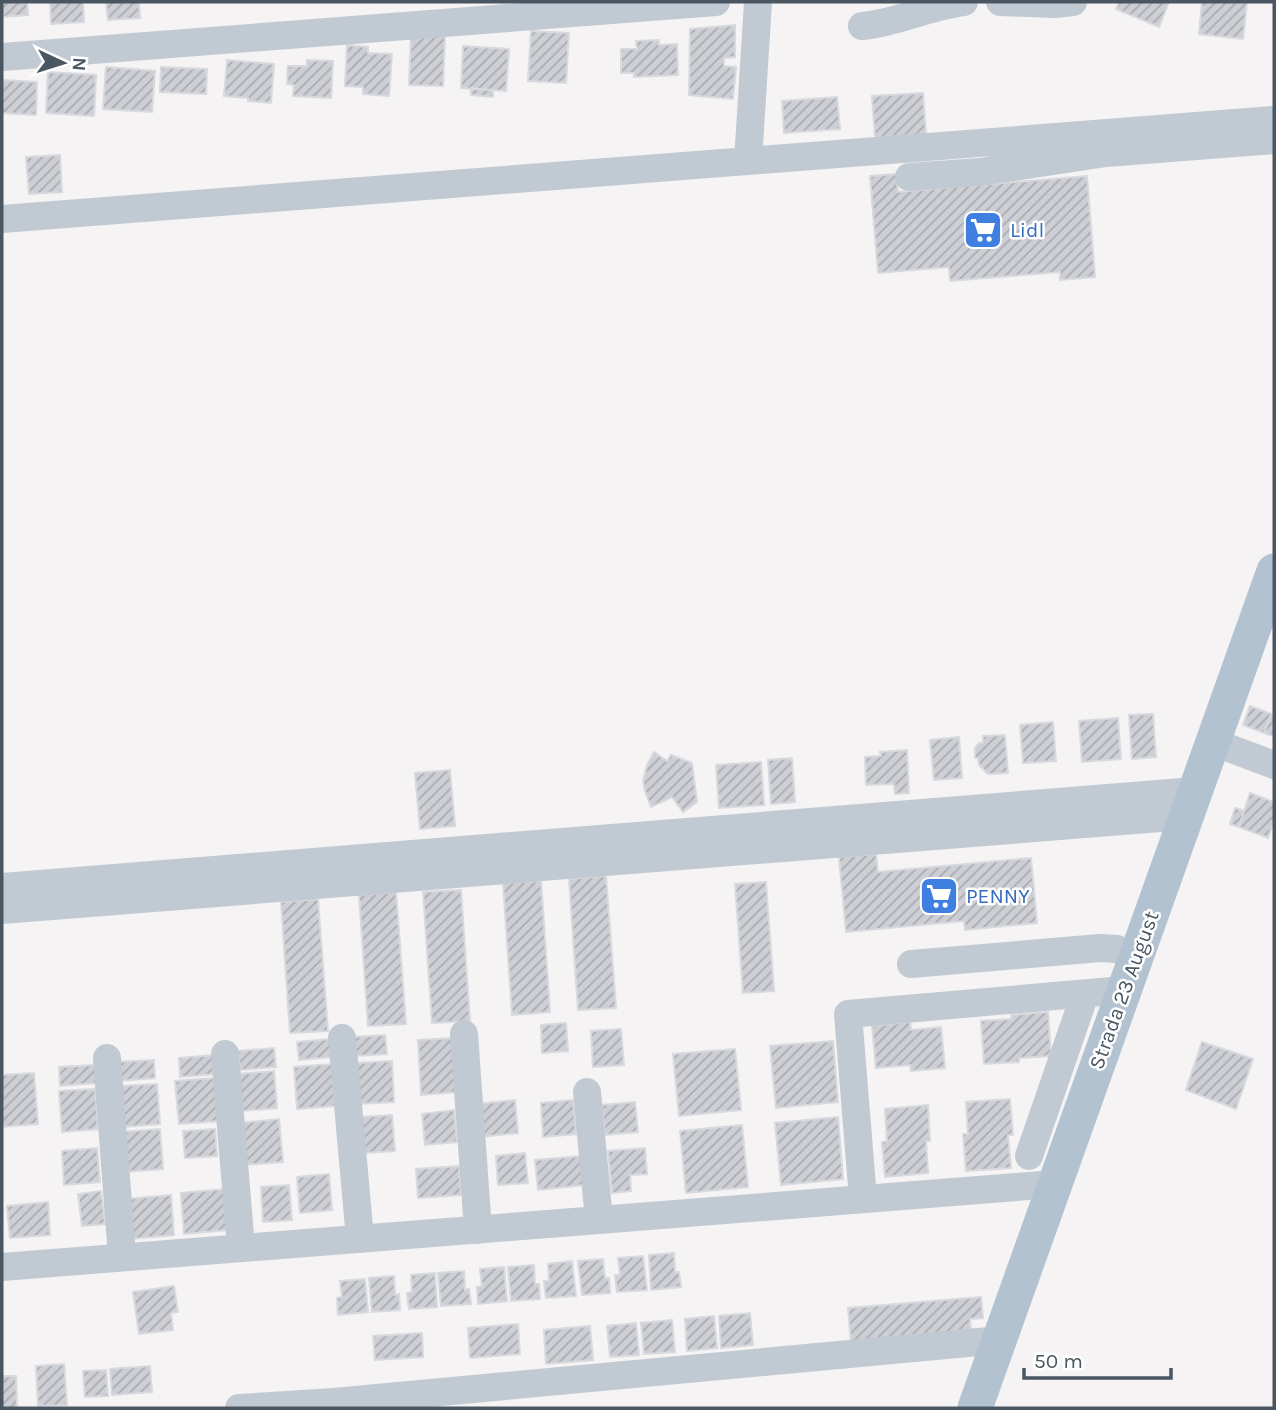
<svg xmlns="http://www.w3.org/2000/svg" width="1276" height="1410" font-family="Karla,sans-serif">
  <defs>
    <pattern id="building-hatch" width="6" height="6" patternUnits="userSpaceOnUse" patternTransform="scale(1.75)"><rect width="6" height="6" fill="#cdcfd5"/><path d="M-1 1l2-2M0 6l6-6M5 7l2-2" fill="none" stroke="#a8abb0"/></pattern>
  </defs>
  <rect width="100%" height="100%" fill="#f5f3f3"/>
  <path fill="url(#building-hatch)" stroke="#d7d9de" stroke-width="2" d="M2 2H27L28 15 2 17Z
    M50 2H83L84 22 51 24Z
    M106 2H139L140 18 108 20Z
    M1119 2H1169L1159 27 1116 9Z
    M1202 2H1247L1243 39 1199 34Z
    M735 25V57L724 58V66L736 67 733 99 689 95 690 29Z
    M531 31 569 33 566 83 528 81Z
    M411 34 445 36 443 86 409 85Z
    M659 40V45L677 44 678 75 634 77V73H621V49H637L636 41Z
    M347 45 368 47V53L392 54 389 96 363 94V87L345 86Z
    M463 46 509 49 506 91 461 88Z
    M227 60 274 64 271 103 248 101V98L224 96Z
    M307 60 333 61 331 98 293 96 294 85 287 84 288 66H307Z
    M106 67 155 71 152 112 103 109Z
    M161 67 207 69 206 94 160 92Z
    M48 72 96 75 94 116 46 113Z
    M2 80 37 82 36 115 2 113Z
    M471 88 493 90V97L471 95Z
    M923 93 926 134 875 138 872 96Z
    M837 97 840 129 784 133 782 101Z
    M60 155 62 192 29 194 26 157Z
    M896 174 898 192 1087 176 1095 277 1060 280V272L950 281 949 267 878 273 870 176Z
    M1250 706 1271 714 1264 733 1243 725Z
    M1153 714 1156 757 1132 759 1129 715Z
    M1271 714 1274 715V736L1264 733Z
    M1118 718 1121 759 1082 762 1079 721Z
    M1053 722 1056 761 1023 763 1020 725Z
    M1005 735 1008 773 988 774 979 765 978 758H975V748L979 743H983V736Z
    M959 737 962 778 934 780 930 740Z
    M907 750 909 793 895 794 894 784 866 785 865 757 881 756 880 752Z
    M654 752 667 761 671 755 692 763 697 802 683 812 672 797 651 807 645 791 643 781 647 765Z
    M792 758 795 802 771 804 768 760Z
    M761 762 764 805 719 808 716 765Z
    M450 770 455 826 420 829 415 773Z
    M1250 793 1274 802V821L1268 838 1239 827Z
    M1235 808 1244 811 1239 827 1230 824Z
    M876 854 878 872 1031 858 1037 923 965 930 964 921 846 932 839 857Z
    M606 876 616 1008 578 1010 569 879Z
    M541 881 550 1012 512 1015 503 883Z
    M766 882 774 991 743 993 735 884Z
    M461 890 470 1021 432 1023 423 892Z
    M396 892 406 1024 368 1026 359 895Z
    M318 899 328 1031 290 1033 281 902Z
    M1048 1012 1051 1056 1019 1058V1062L984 1064 981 1021 1012 1019 1011 1015Z
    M910 1022 911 1030 941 1027 945 1068 911 1071 910 1065 876 1068 872 1026Z
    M566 1023 568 1051 542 1053 541 1025Z
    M621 1029 624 1065 593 1067 591 1031Z
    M385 1035 387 1054 355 1056 354 1037Z
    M455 1038 458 1092 421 1095 418 1040Z
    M330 1039 332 1057 299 1060 297 1042Z
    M833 1041 838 1102 776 1108 770 1046Z
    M1202 1042 1253 1059 1236 1109 1186 1090Z
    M274 1048 276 1067 240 1070 238 1051Z
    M735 1049 741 1110 679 1116 673 1054Z
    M215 1055 216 1074 180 1077 179 1058Z
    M154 1060 155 1078 119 1081 118 1062Z
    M392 1061 394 1102 358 1104 356 1063Z
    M332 1064 335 1106 297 1109 294 1067Z
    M95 1065 96 1083 60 1086 59 1067Z
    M274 1071 277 1108 242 1111 239 1074Z
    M34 1073 38 1124 2 1127V1075Z
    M216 1078 220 1121 179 1124 175 1081Z
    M157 1084 160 1124 124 1127 121 1086Z
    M95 1089 98 1129 62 1132 59 1091Z
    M1010 1099 1013 1135H1008L1011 1168 966 1171 963 1134H968L966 1102Z
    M515 1100 518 1133 481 1137 478 1104Z
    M573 1100 576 1134 543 1137 541 1103Z
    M635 1102 638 1132 605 1135 602 1105Z
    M928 1105 930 1141H926L928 1173 885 1177 882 1142 887 1141 885 1109Z
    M454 1110 457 1142 425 1145 422 1114Z
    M392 1115 395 1151 363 1153 360 1117Z
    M838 1117 843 1179 781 1185 775 1123Z
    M279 1119 283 1162 243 1165 239 1123Z
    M742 1125 748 1187 686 1193 680 1131Z
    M160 1129 163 1169 124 1172 121 1132Z
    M215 1129 217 1156 185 1158 183 1131Z
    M97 1148 100 1182 64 1185 62 1151Z
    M645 1148 647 1174 630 1175 631 1191 612 1193 608 1151Z
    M525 1153 528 1183 498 1185 496 1156Z
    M582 1156 584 1185 538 1190 535 1160Z
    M459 1166 461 1195 418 1198 416 1169Z
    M329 1174 332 1210 300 1213 297 1177Z
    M289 1185 292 1220 263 1222 261 1187Z
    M225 1189 228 1230 184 1234 181 1193Z
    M101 1191 105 1224 82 1226 78 1194Z
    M171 1195 174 1235 130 1239 126 1199Z
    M48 1202 50 1235 10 1238 7 1206Z
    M674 1253 675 1272H679L681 1287 651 1290 649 1255Z
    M643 1256 647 1290 617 1292 615 1275H620L618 1258Z
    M603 1259 605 1278H609L610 1293 582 1295 578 1261Z
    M572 1261 576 1296 546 1298 544 1281H549L548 1264Z
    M534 1265 535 1284H539L540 1299 511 1301 508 1267Z
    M504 1267 507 1301 478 1304 477 1287 482 1286 480 1269Z
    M464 1271 465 1290 469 1289 471 1304 441 1306 438 1273Z
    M435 1273 437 1307 409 1309 407 1293 412 1292 411 1275Z
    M394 1276 395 1295 399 1294 400 1310 372 1312 369 1278Z
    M365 1279 368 1312 338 1315 337 1298 342 1297 340 1281Z
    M174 1286 178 1312 171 1313 173 1330 139 1334 133 1292Z
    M981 1297 983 1318 970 1319 971 1334 851 1344 848 1308Z
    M750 1313 753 1345 721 1348 719 1316Z
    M714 1316 717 1348 687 1351 685 1319Z
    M672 1320 675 1352 644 1354 641 1323Z
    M636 1323 639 1355 610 1357 607 1326Z
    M518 1324 520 1354 470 1358 468 1328Z
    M590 1326 593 1360 546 1364 544 1330Z
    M422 1333 423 1357 375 1360 373 1336Z
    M64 1364 67 1405 38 1406 36 1366Z
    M150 1366 152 1392 112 1395 110 1369Z
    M106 1370 108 1396 85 1397 83 1371Z
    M2 1376H16L17 1408H2Z"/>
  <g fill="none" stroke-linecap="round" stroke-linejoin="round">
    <path stroke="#c1cad2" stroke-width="28" d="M1000 2 1055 4 1073 2
      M862 26C897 23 929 6 964 2
      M2 57 716 2
      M748 161 758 2
      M909 177 980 172 1106 153 1274 140
      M2 219 1274 120
      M1213 742 1274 765
      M2 887 1195 791
      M2 910 1186 816
      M911 964 1100 948 1117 949 1136 957
      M464 1034 478 1230
      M342 1038 360 1239
      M225 1054 241 1248
      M107 1058 122 1257
      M587 1092 599 1220
      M1029 1156 1085 994
      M863 1199 848 1014 1124 990
      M2 1267 1055 1184
      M239 1408 334 1402 1000 1340"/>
    <path stroke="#b3c2d1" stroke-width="35" d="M975 1408 1274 571"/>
  </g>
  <defs>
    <g id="supermarket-square" transform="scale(2.0125)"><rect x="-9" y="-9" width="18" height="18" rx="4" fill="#3f7fe0" stroke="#fff"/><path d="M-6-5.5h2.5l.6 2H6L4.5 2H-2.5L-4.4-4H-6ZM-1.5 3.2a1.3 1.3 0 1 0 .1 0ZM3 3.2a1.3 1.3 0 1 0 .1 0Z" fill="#fff"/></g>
  </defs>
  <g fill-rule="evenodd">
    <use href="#supermarket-square" x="983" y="230"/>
    <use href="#supermarket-square" x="939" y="896"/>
  </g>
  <g text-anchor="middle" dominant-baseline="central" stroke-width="5" stroke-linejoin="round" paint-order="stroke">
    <g font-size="21" fill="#366cbe" stroke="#fff" text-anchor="start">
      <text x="1010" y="230">Lidl</text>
      <text x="966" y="896">PENNY</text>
    </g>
    <g font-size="21" fill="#4a5661" stroke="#fff">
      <text transform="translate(1124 990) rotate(-70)">Strada 23 August</text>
    </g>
  </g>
  <rect width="1276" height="1410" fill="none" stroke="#4a5661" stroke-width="7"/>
  <g transform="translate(63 63) rotate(94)" stroke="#ffffff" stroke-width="5" paint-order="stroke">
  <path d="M0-5L12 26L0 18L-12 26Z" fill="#4a5661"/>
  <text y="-10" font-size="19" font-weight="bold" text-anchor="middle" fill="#4a5661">N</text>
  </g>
  <path d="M1024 1368v10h147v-10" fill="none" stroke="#4a5661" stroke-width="3.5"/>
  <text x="1034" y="1368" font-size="21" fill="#4a5661" stroke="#ffffff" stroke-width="5" paint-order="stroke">50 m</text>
</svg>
